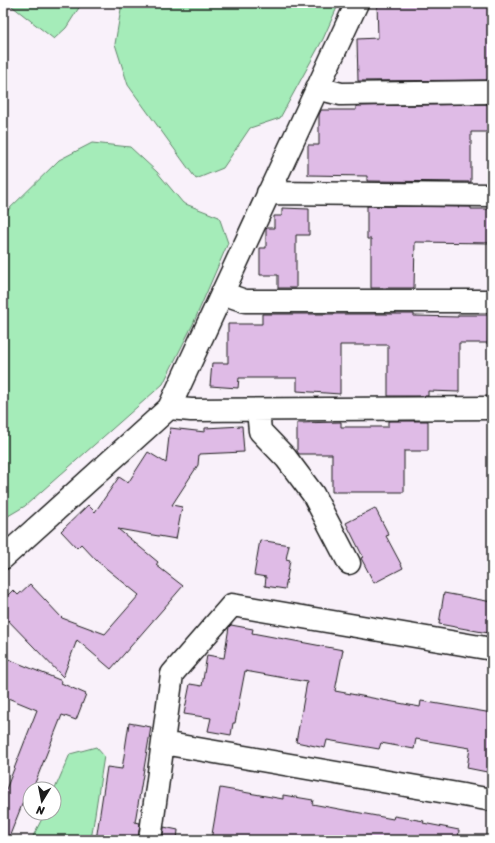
<svg xmlns="http://www.w3.org/2000/svg" width="495" height="843" font-family="Sriracha,sans-serif">
  <rect width="100%" height="100%" fill="#f9f1fa"/>
  <filter id="ink" filterUnits="userSpaceOnUse"><feTurbulence type="fractalNoise" baseFrequency=".025" numOctaves="2"/><feDisplacementMap in="SourceGraphic" scale="8" xChannelSelector="R" yChannelSelector="G"/><feConvolveMatrix kernelMatrix="1 2 1 2 8 2 1 2 1" color-interpolation-filters="sRGB"/></filter>
  <g filter="url(#ink)">
    <path fill="#a5ecb9" stroke="#60846a" d="M8 3H82L66 28 54 39Z
      M115 3H339L323 39 280 118 250 128 223 168 196 179 128 85 115 44 121 9Z
      M92 143 130 147 157 172 183 203 219 217 228 243 193 324 163 384 25 506 3 519V215L59 160Z
      M96 747 104 756 91 840H31L45 813H54V791L70 754Z"/>
    <path fill="#dfbbe6" stroke="#1c1c1c" d="M377 3H492V80L358 81 357 39 378 38Z
      M492 104V132H471V182L367 181V176L308 175V145H319V115L321 110H356V106Z
      M367 206 471 207V209H492V243L415 242 414 288H371V239H367Z
      M282 208 309 209V235H296V288H278V275H260V248H266V229L267 228H274V216H282Z
      M262 314H414V316L458 317V315H489L488 343H459V392L428 391V396H388V345H340V394L297 391V378H239L238 388 210 386 212 363H228V324H262Z
      M388 421H428V451H404V492H332V454H299L297 451V423L341 422V427H388Z
      M242 426 244 452 199 454 198 465 172 505 182 507 176 539 118 529 158 562 156 565 183 586 111 669 77 640 63 677 3 615V600L13 590 18 595 30 584 62 618 105 634 139 595 97 561 81 544 77 548 61 531 88 505 95 512 119 477 128 483 148 452 166 463 170 428 205 432V428Z
      M375 508 389 535 386 536 403 568 374 583 361 558 363 557 346 523Z
      M260 540 289 545 286 559 290 560 285 589 265 586 266 577 254 575Z
      M444 593 492 602V612L488 633 439 624Z
      M231 625 253 629 252 633 343 650 335 691 420 707 421 701 492 713V773L467 768 470 748 416 739 414 749 381 743 379 749 327 740 325 748 296 742 307 682 245 671 235 723H233L231 735 208 731 211 718 184 714 190 684 202 686 207 655 224 658 229 627Z
      M3 657 62 681 61 683 86 694 76 720 62 715 33 788 29 787 8 840H3V797L37 710 3 696Z
      M129 723 151 727 135 822 140 823 138 840H96L107 767 122 769Z
      M220 788 283 799V795L313 800 312 804 393 819 394 816 424 821 423 823 459 830 458 840H211Z
      M164 827 178 830 177 840H163Z"/>
    <g fill="none" stroke-linecap="round" stroke-linejoin="round">
      <g stroke="#1c1c1c" stroke-width="25">
        <path id="street" d="M317 88 341 94 492 92
          M268 193 492 195
          M222 293 245 301H492
          M169 408 191 410 492 408
          M258 410 260 431 286 458 313 494 349 563
          M3 558 169 408 357 3
          M163 743 492 800
          M150 840 172 674 232 605 492 649"/>
      </g>
      <use href="#street" stroke="#fff" stroke-width="22"/>
    </g>
  </g>
  <rect width="495" height="843" fill="none" stroke="#fff" stroke-width="16"/>
  <rect x="8" y="8" width="479" height="827" fill="none" stroke="#1c1c1c" stroke-width="1.5" filter="url(#ink)"/>
  <g transform="translate(42 801) rotate(190)"><circle r="19" fill="#ffffff" stroke="#a4a4a4"/>
  <path d="M0-3L7 15L0 10L-7 15Z" fill="#1c1c1c"/>
  <text y="-6" font-size="11" font-weight="bold" text-anchor="middle" fill="#1c1c1c">N</text>
  </g>
</svg>
